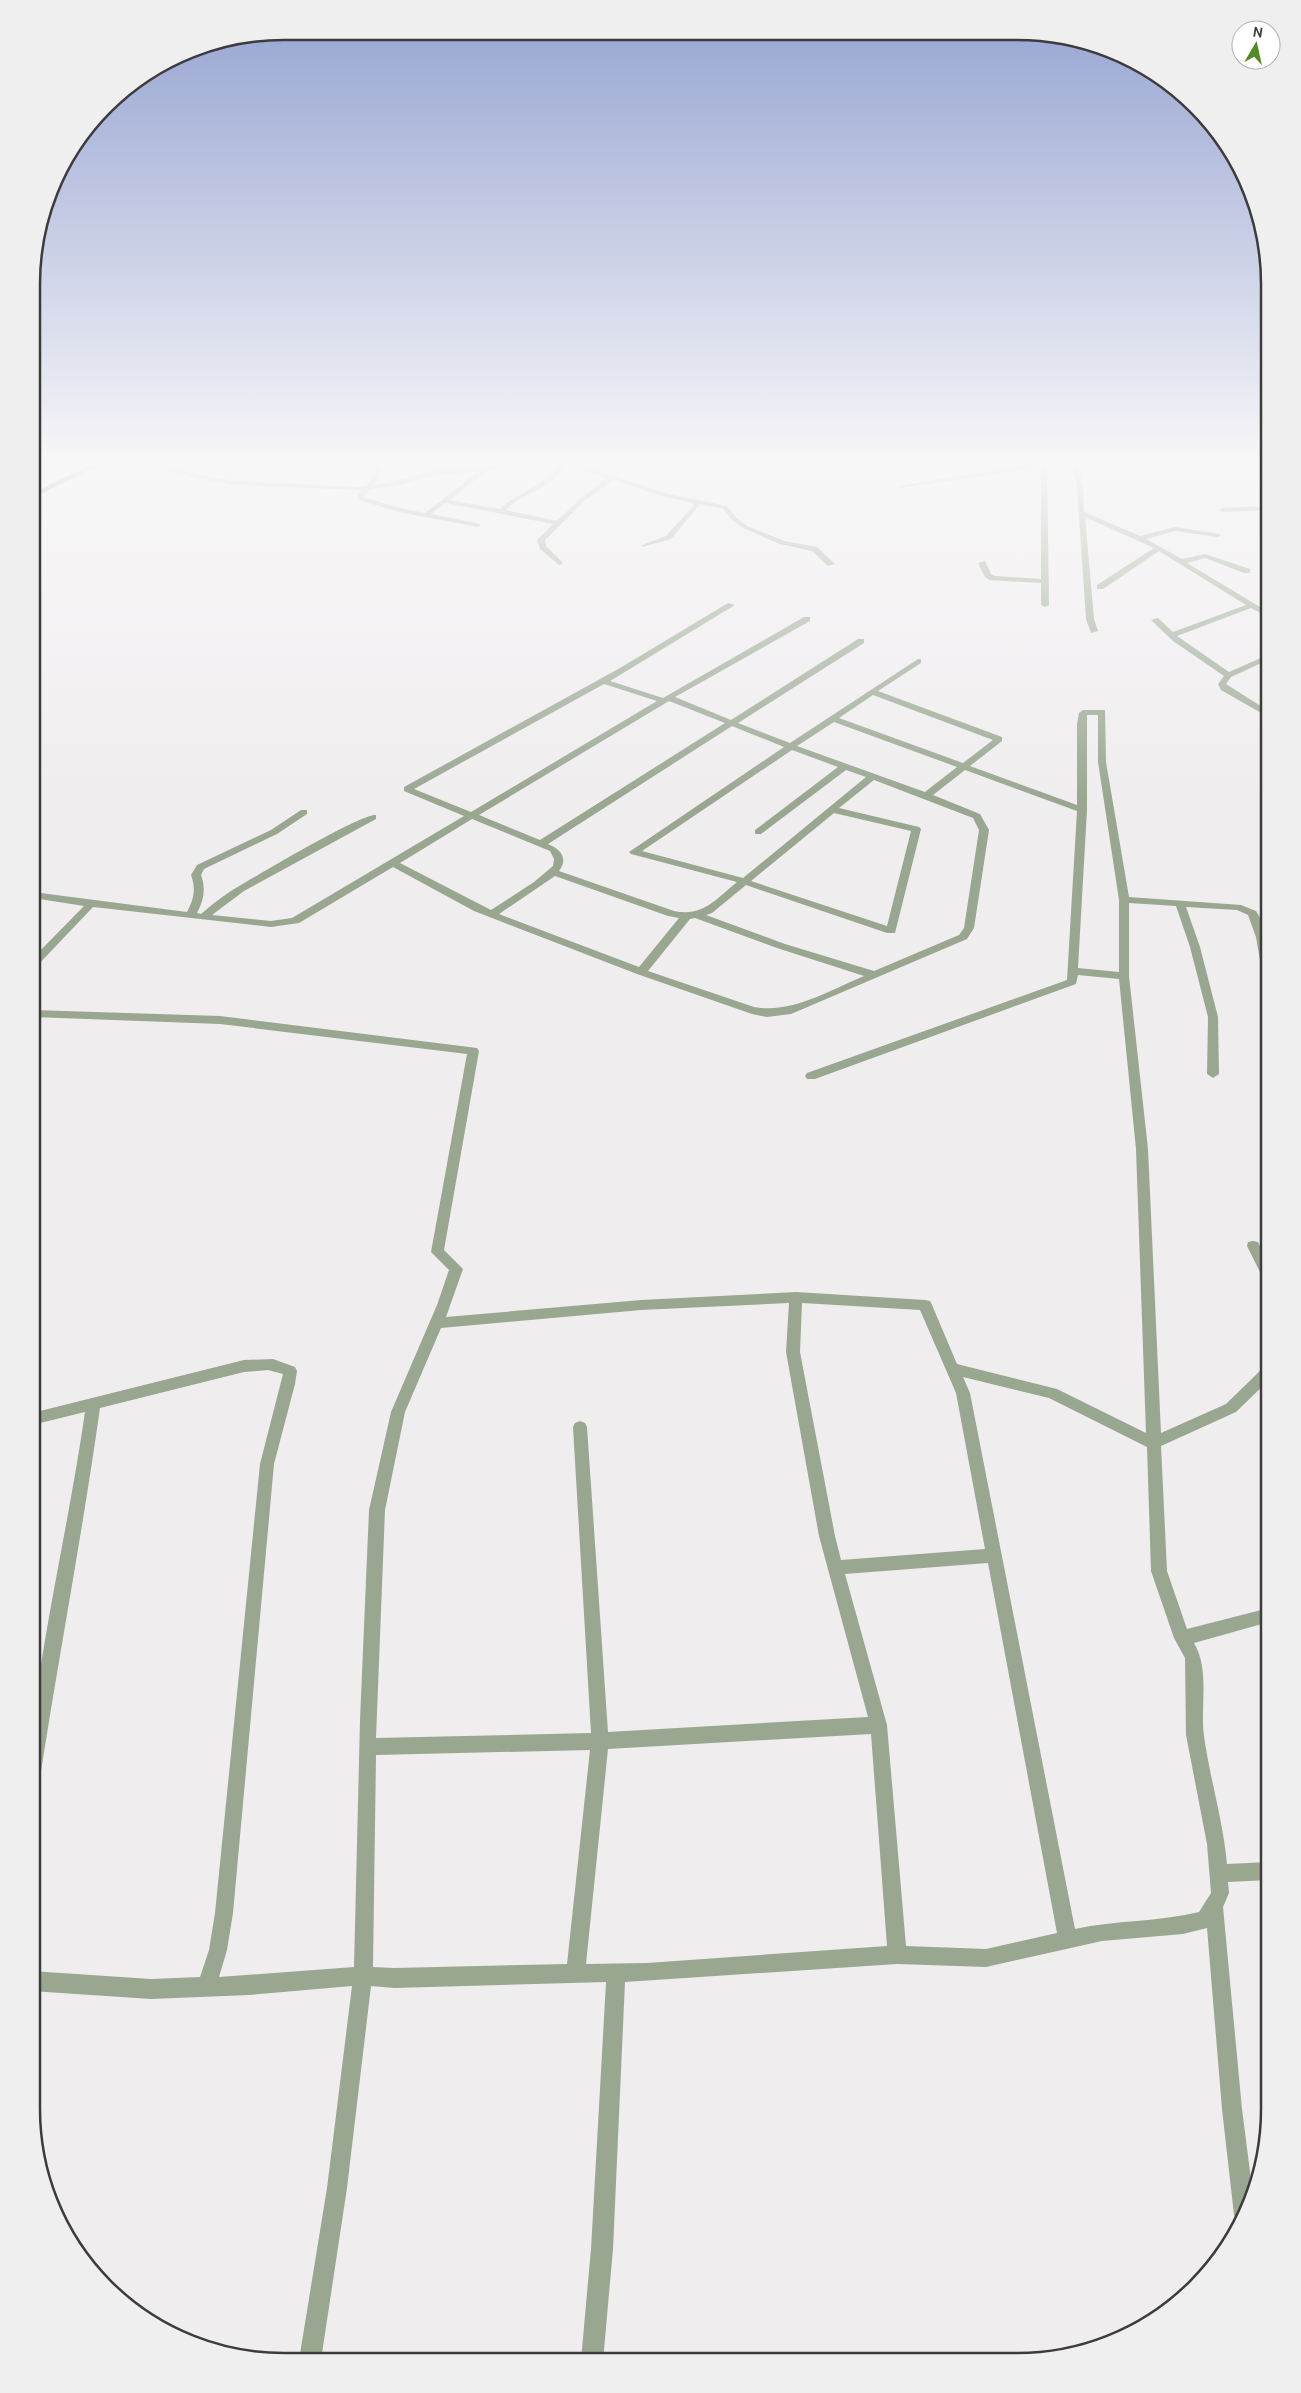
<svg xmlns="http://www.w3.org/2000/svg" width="1301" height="2393" font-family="Cabin,sans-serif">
  <rect width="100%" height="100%" fill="#f0edef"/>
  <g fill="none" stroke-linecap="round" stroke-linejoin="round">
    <path fill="#99a791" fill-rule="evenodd" d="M150 464H161L197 474 234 481 358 487 366 486 371 480 378 464H384L374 485C394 482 412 476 431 472 464 466 500 464 533 464L488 470 450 500 500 509 505 504C518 495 553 479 559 464H565C556 488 522 492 506 510L557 521 580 499 607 478 569 464H579L665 493 727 506 737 518 747 526 784 541 817 547 835 564 828 566 812 551 780 544 743 528 732 520 723 509 700 504 671 539 642 547V545L666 536 694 505 692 503 662 496 613 480 584 501 545 540 546 546 563 563 559 565 540 549 537 540 553 524 446 503 431 514 480 524 481 525 478 527 399 512 359 500 357 497 362 490 234 485 196 478ZM479 471 425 513 400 508 363 497 370 489 396 486 432 476Z
      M850 464H859L846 470 841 469Z
      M1033 464H1050L1047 466 1049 605 1045 607 1041 605V583L990 580 985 577 978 563 985 561 991 574 995 576 1041 579V467L901 488 898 486Z
      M1072 464H1078L1083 487 1084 512 1140 536 1175 527 1220 534 1221 535 1218 537 1175 531 1146 539 1182 559 1205 554 1250 569V573H1244L1205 558 1187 563 1270 613V618L1251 608 1177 636 1229 672 1270 654V659L1231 677 1226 684 1270 712V718L1221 690 1218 684 1224 676 1173 641 1151 620 1158 618 1173 632 1246 605 1159 551 1103 589H1097V585L1154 548 1085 517 1094 619 1098 631 1091 633 1086 619 1077 487Z
      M33 487 37 489V491L33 492Z
      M1270 506V510L1222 512 1219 510 1222 508Z
      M728 603 735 605 610 681 663 698 804 617H810V621L675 697 731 720 858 639H864V643L738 723 790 743 918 659H921V663L878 691 1002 737V741L970 766 1077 805V724L1079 713 1083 710H1105L1106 762 1129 897 1241 905 1256 911C1272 935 1270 966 1270 993L1265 990 1256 937 1248 915 1237 910 1186 907 1200 947 1218 1017 1219 1074 1213 1078 1207 1074 1208 1017 1190 947 1176 906 1129 903V976L1148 1149 1161 1433 1226 1404 1264 1367 1269 1365V1380L1236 1412 1161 1446 1167 1571 1187 1629 1269 1608V1622L1194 1643C1210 1670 1200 1706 1204 1736 1210 1779 1223 1820 1227 1864L1269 1862V1880L1228 1882 1229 1893 1223 1907 1242 2109 1253 2195 1251 2205 1240 2223 1238 2222 1234 2215 1222 2109 1207 1928 1183 1934 1102 1941 986 1967 897 1964 625 1982 613 2249 603 2361 581 2360 591 2249 606 1982 394 1988 371 1986 347 2188 321 2360H299L327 2188 352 1986 249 1995 151 1999 31 1991V1971L151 1979 200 1977 209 1950 215 1913 260 1464 283 1374 268 1370 244 1372 100 1408C83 1529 60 1650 41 1771L38 1777 32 1780C27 1733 38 1686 45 1640 58 1564 74 1488 85 1412L32 1425V1413L244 1360 273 1359 295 1367 297 1371 295 1384 274 1464 233 1913 227 1950 219 1977 354 1967 360 1720 369 1510 391 1412 437 1305 449 1270 431 1252 467 1054 220 1024 33 1017V1010L220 1016 477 1048 479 1051 444 1250 463 1269 446 1317 641 1300 796 1292 925 1300 930 1301 932 1305 957 1364 1057 1389 1146 1433 1136 1149 1119 979 1078 975 1076 984 815 1079H807L805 1076 807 1073 1067 980 1077 811 965 770 933 795 980 814 989 830 974 928 967 939 791 1014 767 1017 752 1014 637 974 474 911 393 867 299 923 271 927 93 907 37 966 33 967V958L84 906 33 898V892L187 912C194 899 196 889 191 875L197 865 271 830 301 810H307V814L277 834 204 869 201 875C206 889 204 900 197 913L201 914C210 906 219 899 228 893 247 881 363 812 376 815V819L244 891 212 915 271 921 292 918 464 816 404 791V787L620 668ZM604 684 657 701 471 812 414 789ZM873 695 993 740 963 763 839 718ZM669 701 725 723 540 840 479 815ZM1087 715H1098V762L1119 900V972L1078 968 1087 810ZM834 722 957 767 925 792 797 746ZM732 726 784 747 629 852 631 854 737 882C716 899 703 917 674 911L559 871C569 858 560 849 548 844ZM792 750 838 767 755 830V834H761L846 770 866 777 743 878 642 851ZM874 780 973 818 979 830 964 928 959 935 874 971 785 944 706 915 712 913 746 885 887 933H895L921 829 919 827 839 808ZM834 813 911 831 887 926 751 881ZM472 819 550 851 554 859 553 866 534 882 491 910 400 863ZM555 876 668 916 679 918 639 967 499 914ZM695 918 777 948 864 976C830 990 792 1014 754 1007L648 971 690 919ZM789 1303 786 1352 819 1536 868 1717 608 1732 587 1427 585 1423 580 1421 575 1423 573 1427 591 1733 376 1738 385 1510 405 1412 441 1328 641 1310ZM802 1303 920 1310 956 1393 985 1549 841 1560 835 1536 800 1352ZM963 1377 1049 1398 1147 1447 1151 1571 1174 1638 1185 1658 1186 1735 1207 1844 1211 1893 1199 1912C1158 1922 1116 1920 1075 1929L970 1393ZM988 1563 1057 1933 986 1949 906 1946 887 1725 845 1574ZM871 1734 887 1946 647 1963 586 1964 608 1749ZM590 1750 567 1964 394 1968 373 1967 376 1755Z
      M1253 1241 1258 1242 1269 1265V1281L1264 1280 1247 1246 1248 1242Z"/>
    <path fill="#536c45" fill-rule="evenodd" d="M92 464H101L33 498V493Z"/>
  </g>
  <linearGradient id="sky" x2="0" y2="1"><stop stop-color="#95a3d1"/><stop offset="0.58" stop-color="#f8f7f8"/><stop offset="1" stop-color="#f8f7f8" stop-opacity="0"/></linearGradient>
  <rect width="1301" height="799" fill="url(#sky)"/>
  <path d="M0 0H1301V2393H0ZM284 40H1017A244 244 0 0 1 1261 284V2109A244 244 0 0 1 1017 2353H284A244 244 0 0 1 40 2109V284A244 244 0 0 1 284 40Z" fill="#efefef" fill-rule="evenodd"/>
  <path fill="none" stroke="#3d3c3d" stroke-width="2.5" d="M284 40H1017A244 244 0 0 1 1261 284V2109A244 244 0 0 1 1017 2353H284A244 244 0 0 1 40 2109V284A244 244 0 0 1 284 40Z"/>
  <g transform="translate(1256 45) rotate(9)"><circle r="24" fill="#ffffff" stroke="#b1b1b1"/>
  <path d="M0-4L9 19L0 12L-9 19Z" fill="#528a24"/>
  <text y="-8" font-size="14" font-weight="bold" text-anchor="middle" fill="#3d3c3d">N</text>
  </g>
</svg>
